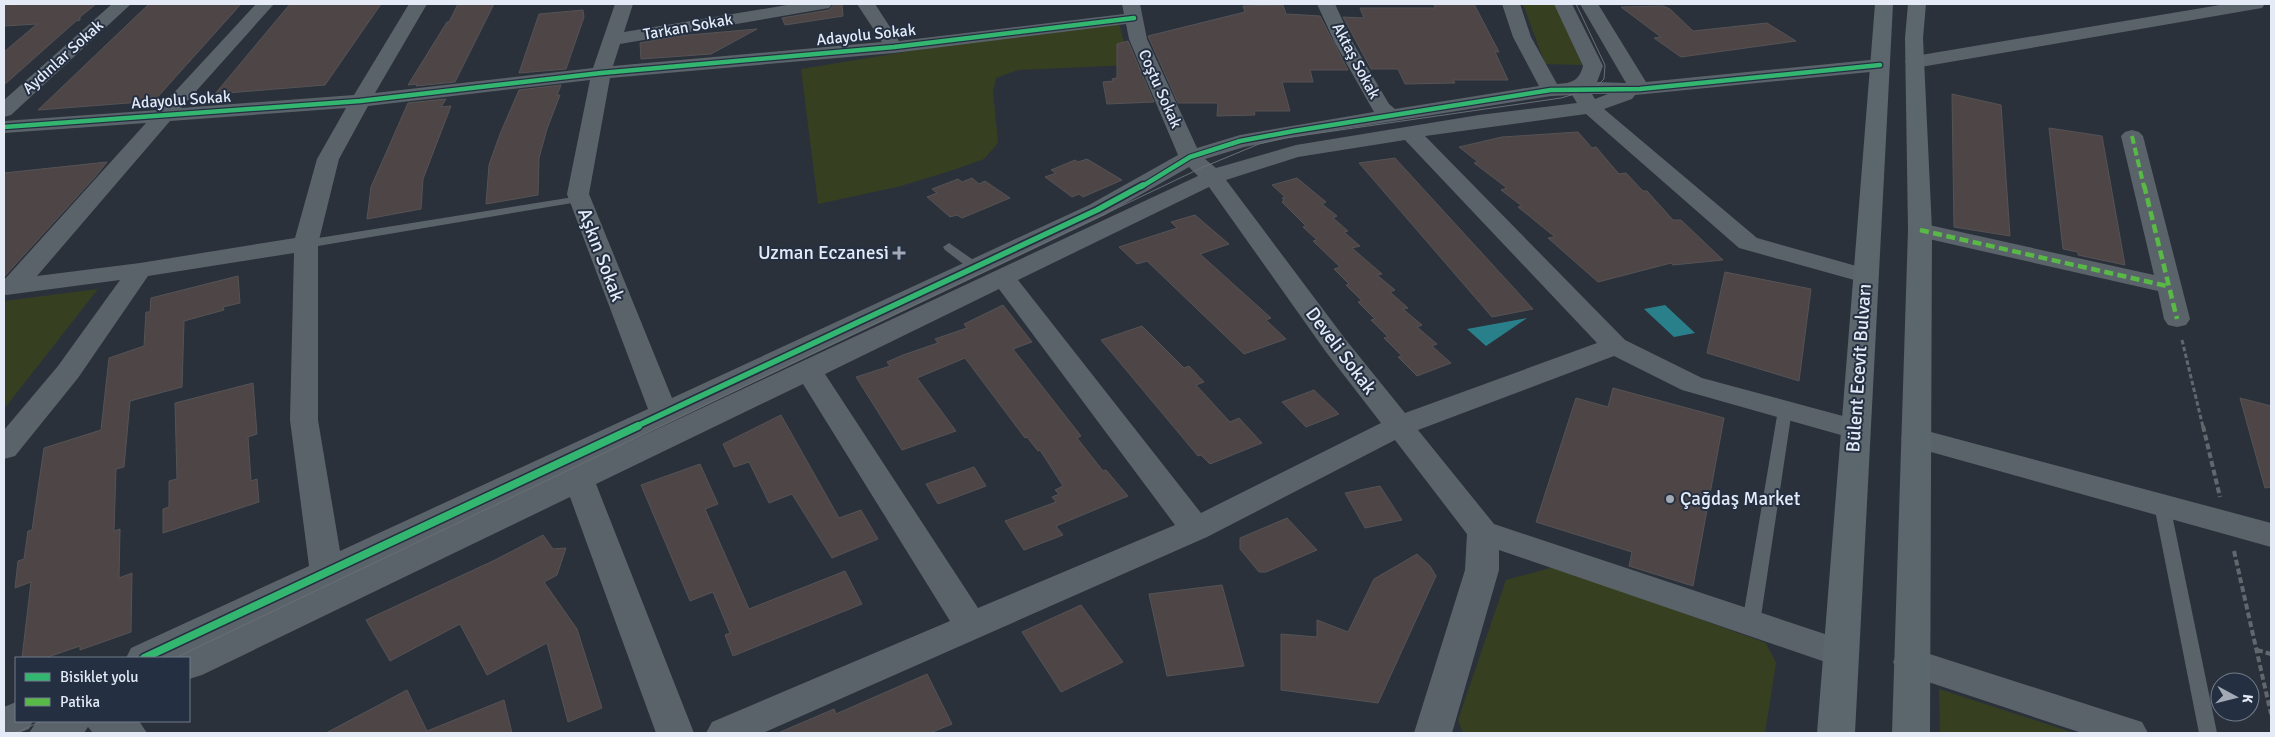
<svg xmlns="http://www.w3.org/2000/svg" width="2275" height="737" font-family="Signika,sans-serif">
  <rect width="100%" height="100%" fill="#2b313b"/>
  <path fill="#373f21" d="M1523 4H1556L1582 65 1545 64Z
    M1119 23 1130 65 1018 70 996 78 993 91 998 143 984 159 950 171 901 186 818 204 801 69 960 43Z
    M98 289 4 409V301Z
    M1554 567 1766 643 1776 663 1765 733H1463L1458 720 1506 580Z
    M1939 689 2074 733H1940Z"/>
  <path fill="#2a808a" d="M1665 305 1695 333 1674 337 1644 309Z
    M1527 318 1486 346 1467 329Z"/>
  <path fill="#4e4546" stroke="#555355" d="M28 4H96L80 17V20L76 21 4 85V52L37 24 4 26V5Z
    M149 4H241L154 101 38 110Z
    M290 4H381L325 85 215 94Z
    M458 4H494L455 82 416 86 417 84 408 85 447 22H449Z
    M834 4H842L843 16 785 25 782 18 829 10Z
    M1434 4H1474L1499 52H1495L1508 80H1453L1455 83 1405 84 1398 69H1371L1343 17 1364 18 1360 8H1435Z
    M1283 5 1286 14 1320 16 1348 70H1310L1313 82H1282L1290 111H1254L1255 115 1217 116 1218 103H1178L1148 36 1245 12 1243 6Z
    M1663 6 1670 9 1693 31 1767 23 1796 41 1681 57 1654 38 1661 37 1621 7Z
    M583 10 584 17 566 69 519 73 539 14Z
    M757 29 711 54 641 59 640 43 677 36Z
    M1128 41 1154 102 1107 104 1103 82 1113 81 1112 79 1117 78V44Z
    M561 85 557 95H560L547 129 539 158 538 195 486 204 489 165 500 134 519 90Z
    M1952 94 2001 105 2010 236 1954 227Z
    M446 99 441 107 451 106 423 179 421 209 367 219 371 187 408 103Z
    M2049 128 2102 136 2125 265 2078 255V252L2063 249Z
    M1578 132 1592 148 1596 147 1619 174 1626 173 1643 191H1647L1673 220H1681L1723 260 1673 265 1671 263 1598 282 1548 238 1555 237 1518 207 1522 206 1501 190 1507 188 1474 163 1478 162 1459 147 1502 137Z
    M1395 158 1491 263 1533 309 1492 317 1359 163Z
    M1087 159 1122 180 1083 197 1079 194 1072 197 1045 177 1056 173 1051 170 1075 160 1078 162Z
    M107 162 95 177 4 277V173Z
    M972 178 979 184 985 181 1010 198 962 218 957 215 950 217 927 197 937 193 932 189 958 179 962 182Z
    M1297 178 1326 202 1322 204 1337 216 1333 218 1348 231 1344 232 1360 246 1352 248 1382 274 1377 275 1395 290 1390 292 1408 308 1403 309 1422 325 1417 327 1437 344 1432 346 1451 363 1417 376 1398 357 1402 356 1384 338 1388 337 1371 320 1375 319 1358 302 1362 301 1346 285 1349 284 1334 269 1340 267 1313 241 1317 240 1303 227 1306 226 1282 202 1284 200 1282 198 1285 197 1272 185Z
    M1195 215 1229 244 1200 254 1271 318 1266 320 1286 339 1244 354 1147 261 1137 264 1119 247 1177 228 1171 222Z
    M1725 272 1811 289 1799 381 1707 353Z
    M238 276 240 303 223 307 224 310 184 321 182 387 130 401 124 467 116 469 114 531 120 529 119 578 132 573 131 632 80 650V646L45 658H22L31 582 15 588 18 561 24 559 28 531 32 530 44 448 101 430 109 358 144 346 146 312H150L151 298Z
    M1003 305 1032 342 1013 349 1081 436 1077 438 1103 471 1106 470 1128 496 1056 526 1063 535 1024 550 1005 521 1056 502 1052 497 1059 494 1055 490 1063 486 1040 450 1038 451 1027 437 1025 438 965 358 917 378 956 431 902 450 856 377 890 366 887 362 903 355 938 343 935 339 967 328 964 324Z
    M1142 326 1184 368 1189 366 1204 382 1196 385 1230 422 1239 418 1262 443 1210 464 1201 455 1198 456 1101 340Z
    M253 383 257 434 248 437 251 481 257 479 259 502 163 533V509L169 507V481L177 479 175 403Z
    M1613 388 1724 418 1693 586 1629 566 1632 552 1536 522 1576 398 1608 407Z
    M1314 390 1339 414 1306 427 1282 402Z
    M2240 398 2271 406V487L2265 488Z
    M781 415 839 518 861 510 878 539 832 558 792 494 769 503 749 462 734 467 723 444Z
    M700 464 718 504 705 509 749 609 845 571 862 604 733 656 725 635 730 633 713 592 690 601 641 485Z
    M974 467 986 486 938 504 926 484Z
    M1380 486 1402 520 1365 528 1345 493Z
    M1287 518 1317 550 1266 572H1259L1240 549V538Z
    M543 535 553 549 566 548 557 575 544 582 577 629 602 708 568 722 547 643 487 675 460 624 390 661 366 620 495 560Z
    M1417 554 1430 566 1436 576 1378 703 1281 690V634L1317 637V620L1348 632 1374 579Z
    M1222 585 1244 666 1167 676 1149 594Z
    M1081 605 1123 662 1061 692 1022 632Z
    M927 674 952 724 930 733H778L834 709 836 714Z
    M407 690 427 731 504 700 512 733H326Z"/>
  <g fill="none" stroke-linecap="round" stroke-linejoin="round">
    <path stroke="#61676d" stroke-width="3" stroke-dasharray="4.5 2.5" stroke-linecap="butt" d="M2182 340 2203 427"/>
    <path stroke="#61676d" stroke-width="4" stroke-dasharray="6 3" stroke-linecap="butt" d="M2203 426 2220 497
      M2234 551 2271 714
      M2257 650 2271 654"/>
    <path fill="#5b636a" fill-rule="evenodd" d="M580 196 584 197V201L306 248 300 244 306 240Z
      M949 243 979 264 981 267 979 270H971L945 250 943 247Z
      M1785 405 1792 410 1760 623 1757 628 1751 630 1745 628 1742 623 1778 410Z
      M2162 499 2168 501 2170 505 2217 733H2199L2154 505 2156 501Z"/>
    <path fill="#5b636a" fill-rule="evenodd" d="M112 4H131L11 115 4 117V100Z
      M256 4H274L181 108 354 95 409 4H427L375 93 593 68 615 4H633L624 32 793 4H832L829 8 823 9 620 44 613 66 882 42 857 4H875L899 41 1124 14 1122 4H1140L1147 39 1197 148 1240 135 1374 112 1335 43 1317 4H1335L1353 43 1389 104 1395 109 1539 86 1513 37 1502 4H1520L1531 37 1557 84C1572 83 1579 81 1583 66L1554 4H1572L1603 66 1597 82 1626 83 1580 4H1598L1646 82 1880 59 1887 61 1890 65 1887 69 1880 71 1635 95 1632 99 1604 109 1757 238 1874 271 1877 276 1874 281 1865 283 1739 248 1586 114 1425 136 1625 340 1702 378 1865 422 1870 429 1865 436 1855 439 1682 390 1614 356 1418 430 1494 524 1852 643 1858 653 1852 663 1840 667 1499 550V570L1452 733H1414L1465 570 1467 534 1395 440 1207 537 763 733H706L712 722 950 621 803 384 596 484 694 733H656L570 497 202 675 189 679V658H126L131 648 309 566 290 420 294 253 148 276 78 378 15 456 4 459V430L58 366 120 280 6 295 4 294V280L146 123 4 133V121L158 110ZM1126 24 1129 39 1178 155 1089 205 672 398 589 194 610 78 894 53ZM590 80 567 194 648 409 340 551 318 420V244L339 159 368 106ZM1592 94H1608L1595 99ZM1572 95 1577 103 1479 115 1296 145 1216 168 1205 159 1244 147 1294 137 1551 96ZM346 108 317 159 295 238 140 263 37 276 170 121ZM1405 140 1597 343 1405 413 1346 340 1226 180 1298 157ZM1189 167 1198 176 621 446 1105 215ZM1209 187 1326 352 1381 423 1201 513 1018 280ZM999 289 1175 525 978 608 825 374Z
      M2226 4H2265L2262 8 2256 9 1915 68 1908 66 1905 62 1908 58 1915 56Z
      M2132 130 2139 132 2143 136 2190 319 2186 325 2177 327 2168 325 2164 319 2158 291 1920 237 1912 235 1908 230 1912 225 1920 223 2154 275 2121 136 2125 132Z
      M1916 428 2271 523V547L1906 445 1901 438 1906 431Z
      M1911 648 2142 722 2148 733H2082L1898 672 1893 662 1898 652Z
      M16 702V721H33L29 729 19 733H4V707Z
      M37 721H139L147 733H93L88 727 84 733H29Z"/>
    <path fill="#5c666d" fill-rule="evenodd" d="M1875 4H1893L1855 733H1817Z
      M1908 4H1926L1923 38 1932 230 1930 733H1892L1908 230 1905 38Z"/>
    <path stroke="#686f76" stroke-width="1" d="M175 658 1201 168 1259 144 1285 138 1561 98 1595 88 1604 79 1605 65 1576 4
      M15 733 42 721"/>
    <path stroke="#58b947" stroke-width="4" stroke-dasharray="8 4" stroke-linecap="butt" d="M2132 136 2144 187"/>
    <path stroke="#58b947" stroke-width="4.5" stroke-dasharray="9 4.5" stroke-linecap="butt" d="M2144 185 2177 319
      M1920 230 2167 286"/>
    <g stroke="#243042" stroke-width="7">
      <path id="cycleway-far2" d="M4 127 360 101 601 73 894 47 1134 18
        M1141 187 1190 157 1240 141 1294 131 1551 90 1640 89 1880 65"/>
    </g>
    <g stroke="#243042" stroke-width="9">
      <path id="cycleway-far1" d="M635 427 1097 210 1143 185"/>
    </g>
    <g stroke="#243042" stroke-width="11">
      <path id="cycleway" d="M144 658 638 426"/>
    </g>
    <use href="#cycleway-far2" stroke="#33b770" stroke-width="4.5"/>
    <use href="#cycleway-far1" stroke="#33b770" stroke-width="5.5"/>
    <use href="#cycleway" stroke="#33b770" stroke-width="8"/>
  </g>
  <g fill="#a3aab5" stroke="#243042" stroke-width="2">
    <path d="M896.5 245.5h5v5h5v5h-5v5h-5v-5h-5v-5h5z"/>
    <circle cx="1670" cy="499" r="5"/>
  </g>
  <g text-anchor="middle" dominant-baseline="central" stroke-width="4" stroke-linejoin="round" paint-order="stroke">
    <g font-size="16" fill="#e4ebf7" stroke="#243042">
      <text transform="translate(688 27) rotate(-10)">Tarkan Sokak</text>
      <text transform="translate(866 35) rotate(-6)">Adayolu Sokak</text>
      <text transform="translate(63 57) rotate(-42)">Aydınlar Sokak</text>
      <text transform="translate(1356 61) rotate(62)">Aktaş Sokak</text>
      <text transform="translate(1160 89) rotate(66)">Coştu Sokak</text>
      <text transform="translate(181 100) rotate(-4)">Adayolu Sokak</text>
    </g>
    <g font-size="19" fill="#e4ebf7" stroke="#243042" text-anchor="end">
      <text x="889" y="253">Uzman Eczanesi</text>
      <text x="1680" y="499" text-anchor="start">Çağdaş Market</text>
    </g>
    <g font-size="19" fill="#e4ebf7" stroke="#243042">
      <text transform="translate(601 255) rotate(69)">Aşkın Sokak</text>
      <text transform="translate(1341 351) rotate(53)">Develi Sokak</text>
      <text transform="translate(1859 368) rotate(-86)">Bülent Ecevit Bulvarı</text>
    </g>
  </g>
  <rect width="2275" height="737" fill="none" stroke="#e4ebf7" stroke-width="10"/>
  <rect x="15" y="657" width="175" height="65" fill="#243042" stroke="#717b8a"/>
  <rect x="25" y="673" width="25" height="8" fill="#33b770" stroke="#717b8a"/>
  <text x="60" y="682" font-size="15" fill="#e4ebf7">Bisiklet yolu</text>
  <rect x="25" y="698" width="25" height="8" fill="#58b947" stroke="#717b8a"/>
  <text x="60" y="707" font-size="15" fill="#e4ebf7">Patika</text>
  <g transform="translate(2235 697) rotate(97)"><circle r="24" fill="#243042" stroke="#717b8a"/>
  <path d="M0-4L9 19L0 12L-9 19Z" fill="#a3aab5"/>
  <text y="-8" font-size="14" font-weight="bold" text-anchor="middle" fill="#e4ebf7">K</text>
  </g>
</svg>
